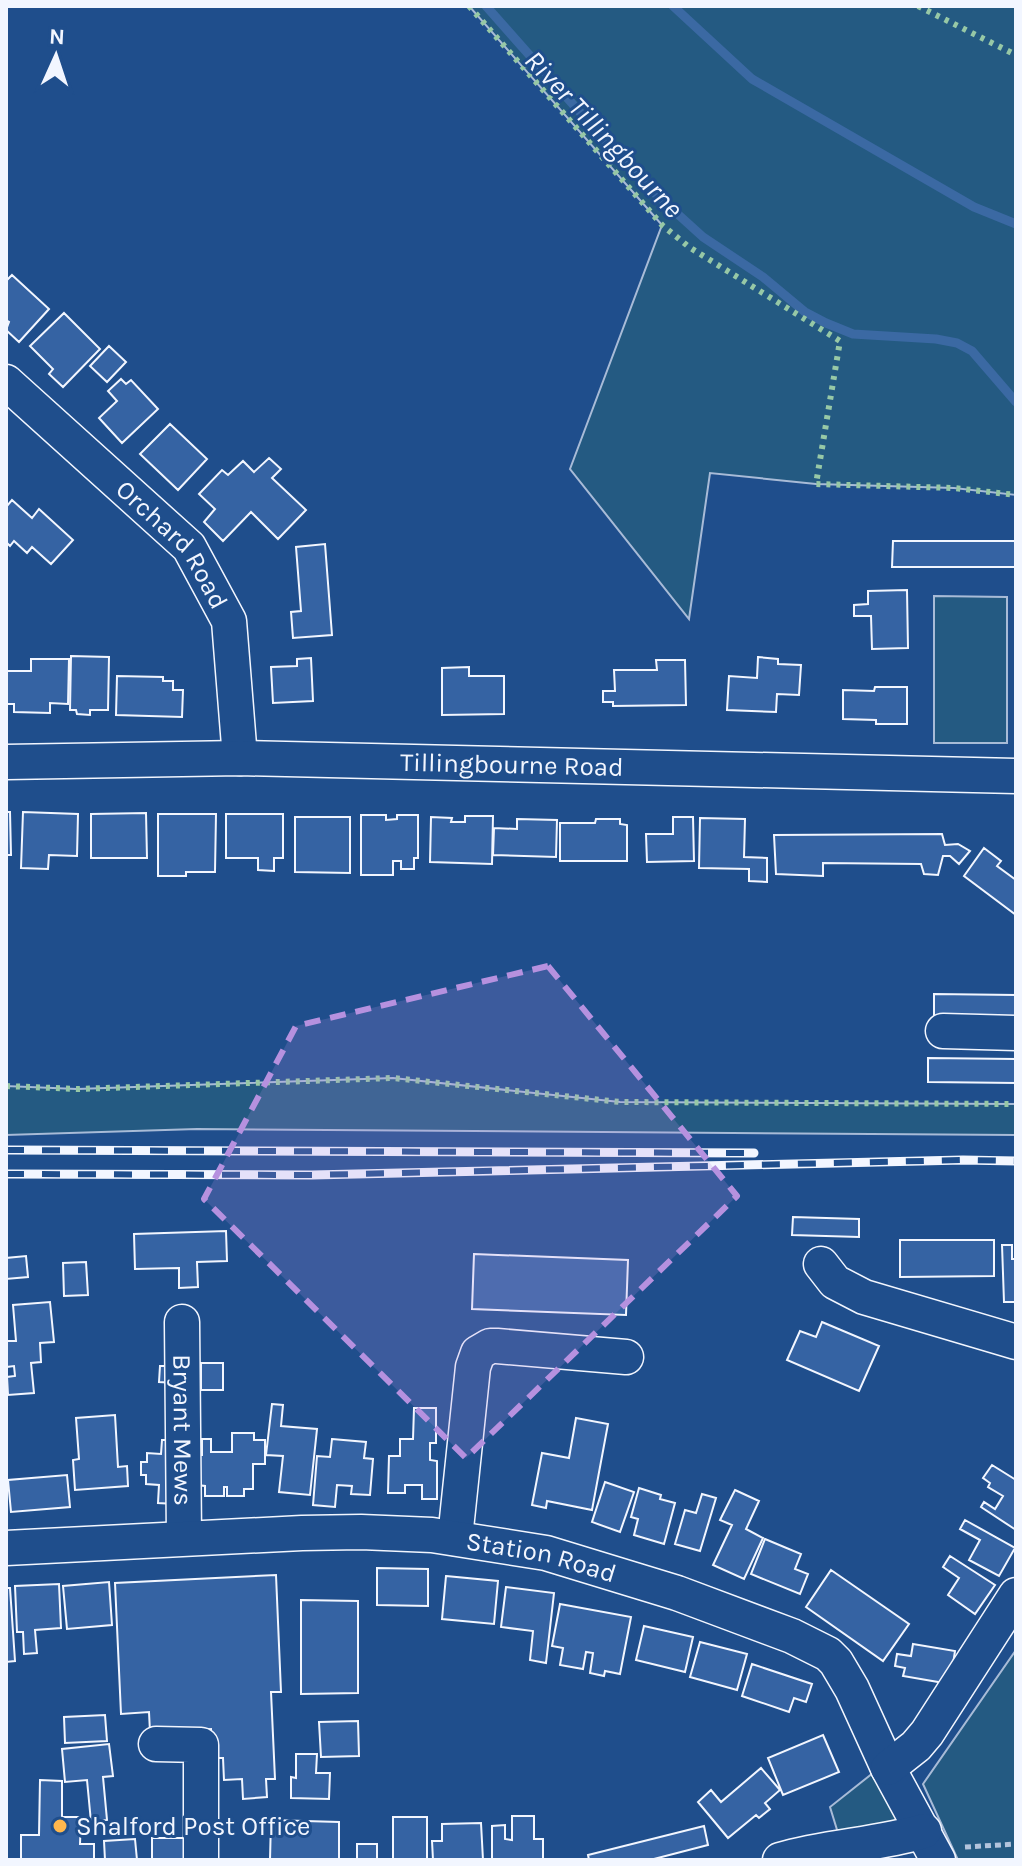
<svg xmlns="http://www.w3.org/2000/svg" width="1022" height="1866" font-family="Karla,sans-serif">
  <rect width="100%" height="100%" fill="#1f4e8c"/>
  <path fill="#245a82" stroke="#a8bbd7" stroke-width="2" d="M469 6H1016V495L954 488 816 484 710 473 689 619 570 469 662 225Z
    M934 596 1007 597V743H934Z
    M393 1078 620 1102 1016 1104V1135L197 1129 6 1135V1086L77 1089Z
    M1016 1650V1860H958L923 1784Z
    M878 1769 900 1811 897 1827 838 1833 830 1807Z"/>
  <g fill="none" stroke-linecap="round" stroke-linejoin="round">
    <path stroke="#3b69a3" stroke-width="9" d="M486 6 639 179 703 237 763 277 805 312 826 323 853 334 936 339 957 343 972 351 1016 402
      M673 6 752 79 974 207 1016 224"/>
  </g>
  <path fill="#3563a3" stroke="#f2f6ff" stroke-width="2" d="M12 275 49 309 19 342 6 330 9 322 6 320V281Z
    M64 313 100 349 63 387 49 374 53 369 30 346Z
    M109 346 126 362 107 382 90 366Z
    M121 379 126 384 131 380 158 409 122 443 99 418 117 401 108 391Z
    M170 424 207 459 178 490 140 454Z
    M269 458 281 469 272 478 306 510 278 539 251 512 223 541 204 522 215 509 199 494 222 470 228 475 243 461 254 472Z
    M12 500 32 518 39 509 73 540 51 564 32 547 27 553 14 541 10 546 6 542V507Z
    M893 541H1016V567H892Z
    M325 544 332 635 293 638 291 612 301 611 296 547Z
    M907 590 908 648 872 649 871 616H854V605L868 604V591Z
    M71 656 109 657 108 710H90V715L77 714 76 710H70Z
    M758 657 778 659V664L801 665 799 695 777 694 776 712 727 710 729 676 757 678Z
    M311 658 313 701 273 703 271 667 297 666V659Z
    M31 659H69L68 704 50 703V713L14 712V704H6V671H31Z
    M656 660H685L686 705 613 706V702H603V691H615L614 670H657Z
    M469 667V676H504V714L442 715V668Z
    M117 676 163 677V681H173V690H183L182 717 116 715Z
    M875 687H907V724H876V720L843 719V690L874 691Z
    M6 812H10L11 855H6Z
    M23 812 78 814 77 856 49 855 48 869 21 868Z
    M146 813 147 858H91V814Z
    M158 814H216L215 872H186V876H158Z
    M226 814H283V858H274V871L258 870V858H226Z
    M361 815H386V820L397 819V815H418V858H414V869H401V861H393V875H361Z
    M465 816H493L492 864 430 862 431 817 452 818 451 822H465Z
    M295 817H350V873L295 872Z
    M673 817H693L694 861 647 862 646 834H673Z
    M700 818 745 819 744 857 767 858V882L749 881V869L699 868Z
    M517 819 557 820 556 857 493 855 494 828 517 829Z
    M596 819H620V824L627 825V861H560V823H595Z
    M942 834 945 845 958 844 970 851 959 864 950 856H943L938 875 924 874 921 864 823 863V876L776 874 774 835Z
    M984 848 1001 861 997 866 1016 880V915L964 876Z
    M934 994 1016 995V1019L934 1018Z
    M928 1058 1016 1059V1083L928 1082Z
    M793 1217 859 1219V1237L792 1235Z
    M226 1231 227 1261 197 1262 198 1287 179 1288V1268L135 1269 134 1234Z
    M900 1240H994V1276L900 1277Z
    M1002 1245H1012V1259H1016V1302H1004Z
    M474 1254 628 1260 626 1315 472 1309Z
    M26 1256 28 1277 6 1279V1258Z
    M86 1262 88 1295 64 1296 63 1263Z
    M50 1302 54 1342 40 1343 41 1362 31 1363 34 1393 8 1395 7 1377 15 1376 14 1366 6 1367V1341H16L13 1305Z
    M822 1322 879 1346 859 1391 787 1360 800 1331 816 1337Z
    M201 1363H223V1390H201Z
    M160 1366H176L175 1383 159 1382Z
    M272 1404 283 1405 281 1426 317 1429 310 1495 279 1492 283 1456 266 1455Z
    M414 1408H436V1443H430V1460L437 1461V1499H422V1485H405V1493H388L389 1456H400V1439H413Z
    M115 1415 118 1467 127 1466 128 1486 75 1490 73 1460 79 1459 76 1418Z
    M576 1418 608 1424 592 1510 547 1501 546 1508 532 1505 542 1453 569 1458Z
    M166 1429 175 1504 158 1503 159 1485 146 1484V1475H141V1462H147V1453L161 1454 162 1440H166Z
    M232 1433H254V1440H265V1464H253V1489H244V1496H227V1487H224V1496H205V1486L197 1485V1455H202V1439H211V1452H232Z
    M332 1439 366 1442 364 1458 373 1459 370 1495 351 1494 352 1486 337 1485 335 1507 313 1505 317 1456 330 1457Z
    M992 1465 1016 1480V1530L981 1507 984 1502 995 1509 1003 1496 988 1487 990 1483 983 1478Z
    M67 1475 70 1507 11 1512 8 1480Z
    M605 1482 634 1492 620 1532 592 1522Z
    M639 1488 661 1495 660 1499 675 1503 664 1544 634 1535 638 1519 631 1517Z
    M735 1490 759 1501 746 1529 763 1538 744 1579 713 1565 732 1525 720 1520Z
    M702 1494 716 1498 700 1551 675 1544 685 1510 696 1513Z
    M965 1520 1015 1548 999 1576 969 1560 980 1540 960 1529Z
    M765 1539 801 1554 795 1569 808 1574 800 1594 751 1574Z
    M950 1556 995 1585 975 1614 948 1595 959 1578 943 1567Z
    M377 1568 428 1569V1606L377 1605Z
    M831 1570 909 1624 883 1661 806 1607Z
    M276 1575 281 1692H271L275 1779H266L267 1797 243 1799 242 1779 224 1780 223 1758H212L211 1729 150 1732 149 1712 121 1714 115 1583Z
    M446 1576 498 1581 494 1624 442 1619Z
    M109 1582 112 1625 67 1629 63 1586Z
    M59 1584 61 1628 35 1630 37 1653 24 1654 23 1632H17L15 1586Z
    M506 1587 554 1593 546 1663 530 1660 533 1631 501 1627Z
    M6 1588H10L15 1661 6 1662Z
    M301 1600 358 1601V1693L301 1694Z
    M560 1604 631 1617 620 1674 605 1671 604 1676 590 1673 593 1653 586 1652 583 1669 560 1665 563 1648 552 1646Z
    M644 1626 693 1637 685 1672 636 1660Z
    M700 1642 747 1654 737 1690 690 1677Z
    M913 1644 955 1651 950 1684 903 1676 905 1668 895 1666 897 1654 911 1656Z
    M752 1664 812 1684 806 1702 794 1698 789 1712 742 1696Z
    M105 1715 107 1741 65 1743 64 1717Z
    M358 1721 359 1756 321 1757 319 1722Z
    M823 1735 839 1772 783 1795 768 1758Z
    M109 1744 113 1776 103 1777 107 1820 91 1822 87 1780 65 1782 62 1749Z
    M296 1754H317L316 1773H330L329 1799 291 1798V1777L296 1778Z
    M761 1768 780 1790 765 1803 770 1809 759 1818 756 1815 728 1838 698 1802 711 1790 721 1802Z
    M40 1780 62 1781V1817H81L80 1844H94V1860H21V1835H39Z
    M512 1816H534V1839H543V1860H492V1826L505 1825V1839L512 1840Z
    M393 1817H427V1860H393Z
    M271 1820 339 1822V1860H270Z
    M481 1823 483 1860H433L432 1841H442V1824Z
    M704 1826 708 1845 650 1860H589L588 1855Z
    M152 1838H190V1860H152Z
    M135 1839 137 1860H105L104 1841Z
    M357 1844H377V1860H357Z"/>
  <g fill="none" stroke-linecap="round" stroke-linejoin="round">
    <g stroke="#f2f6ff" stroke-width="37">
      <g id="minor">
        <path id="s1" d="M6 382 189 547 229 621 240 758"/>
        <path id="s2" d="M6 762 240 758 1016 776"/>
        <path d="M943 1031 1016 1033"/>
        <path d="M821 1264 835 1282 864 1297 1016 1342"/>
        <path id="s3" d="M182 1322 184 1538"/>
        <path d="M455 1538 473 1367 478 1353 490 1346H497L626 1357"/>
        <path id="s4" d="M6 1548 302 1533 361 1532 432 1535 546 1553 677 1593 792 1636 828 1654 836 1662 852 1689 888 1768 938 1860"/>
        <path d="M156 1744 201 1745V1860"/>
        <path d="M888 1768 916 1746 927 1733 1016 1595"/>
        <path d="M780 1860C827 1846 877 1845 924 1831"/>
      </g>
    </g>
    <path stroke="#b3c4dc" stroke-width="5" stroke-dasharray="6 4" stroke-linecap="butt" d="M965 1847 1016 1844"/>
    <use href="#minor" stroke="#1f4e8c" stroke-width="34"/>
    <g stroke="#f2f6ff" stroke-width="9">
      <path id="rail" d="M6 1150 754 1153
        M6 1174 312 1175 963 1160 1016 1161"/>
    </g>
    <use href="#rail" stroke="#1f4e8c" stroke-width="6" stroke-dasharray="18" stroke-linecap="butt"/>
    <path stroke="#97c8a6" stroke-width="6" stroke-dasharray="4 6" stroke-linecap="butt" d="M469 6 662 225 689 247 840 341 816 484 954 488 1016 495
      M918 6 1016 55
      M6 1086 77 1089 393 1078 620 1102 1016 1104"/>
  </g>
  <path fill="#b691df" fill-opacity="0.2" stroke="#b691df" stroke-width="6" stroke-dasharray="16 10" stroke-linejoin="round" d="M548 966 737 1196 466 1458 204 1199 296 1026Z"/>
  <circle fill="#ffb74d" stroke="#1f4e8c" stroke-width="3" cx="60" cy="1826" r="8"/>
  <g text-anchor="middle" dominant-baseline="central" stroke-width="6" stroke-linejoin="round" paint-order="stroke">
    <g font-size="26" fill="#f2f6ff" stroke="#1f4e8c">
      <text stroke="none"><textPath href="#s1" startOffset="234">Orchard Road</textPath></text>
      <text stroke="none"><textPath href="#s2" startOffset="506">Tillingbourne Road</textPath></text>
      <text stroke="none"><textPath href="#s3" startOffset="108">Bryant Mews</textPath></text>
      <text stroke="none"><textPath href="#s4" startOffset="538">Station Road</textPath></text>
    </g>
    <g font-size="26" fill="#f2f6ff" stroke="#1f4e8c" text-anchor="start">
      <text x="76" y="1826">Shalford Post Office</text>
    </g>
    <g font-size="28" font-style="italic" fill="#f2f6ff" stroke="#1f4e8c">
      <text transform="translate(604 134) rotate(47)">River Tillingbourne</text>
    </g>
  </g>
  <rect width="1022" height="1866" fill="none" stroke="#f2f6ff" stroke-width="16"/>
  <g transform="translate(56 56) rotate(3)" stroke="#1f4e8c" stroke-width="6" paint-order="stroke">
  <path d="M0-6L14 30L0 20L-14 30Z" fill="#f2f6ff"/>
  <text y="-12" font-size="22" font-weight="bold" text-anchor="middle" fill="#f2f6ff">N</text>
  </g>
</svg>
